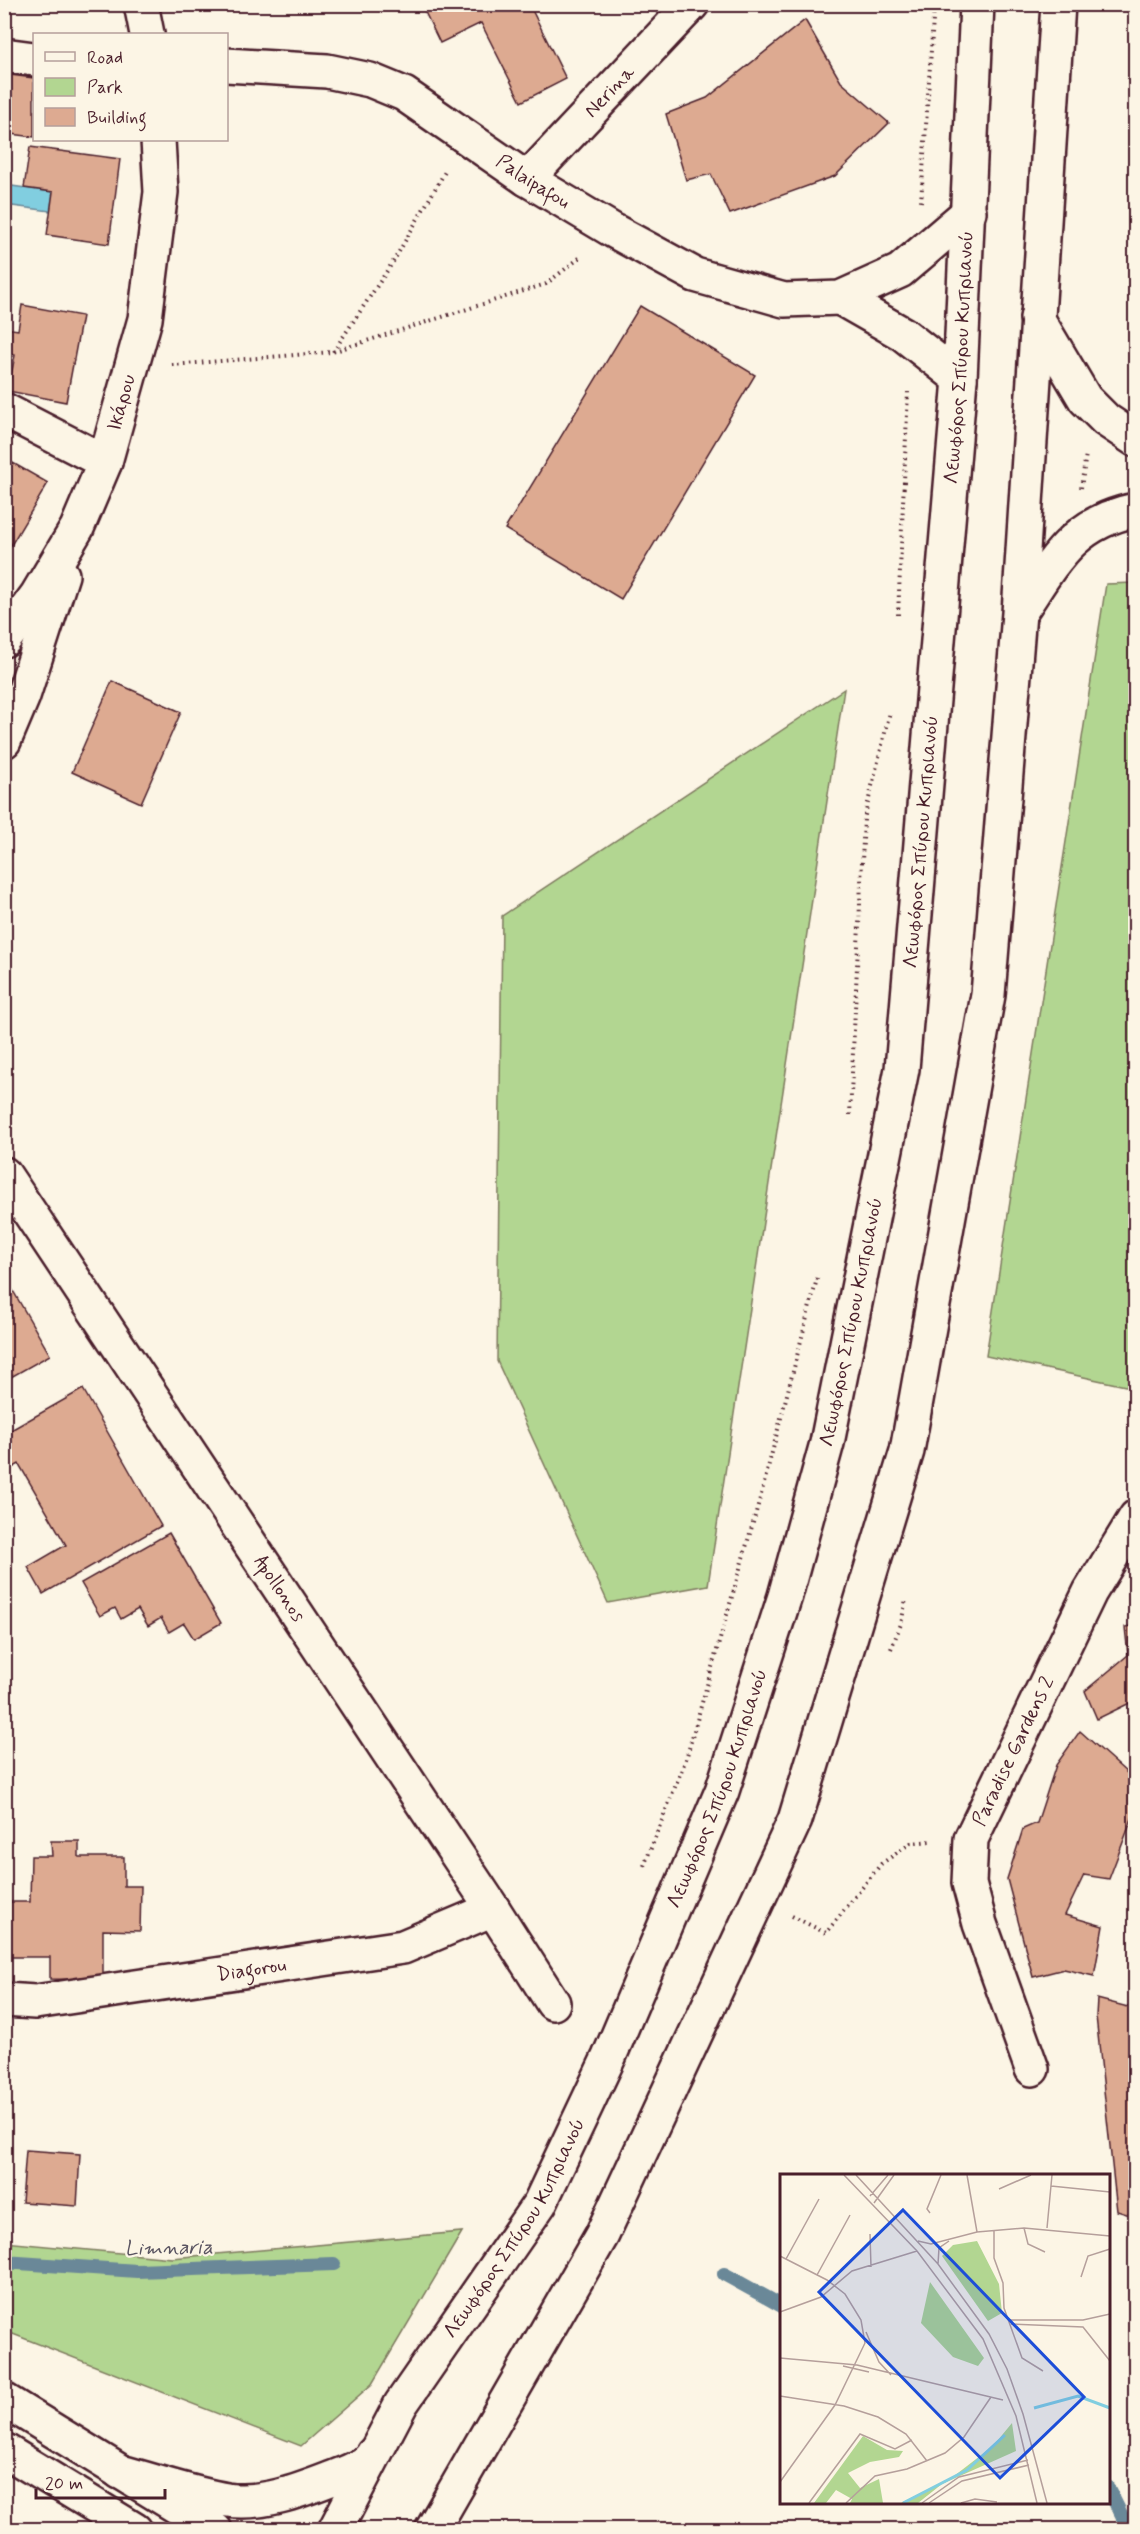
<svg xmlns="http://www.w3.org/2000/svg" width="1140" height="2534" font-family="Mynerve,sans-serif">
  <rect width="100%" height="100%" fill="#fcf5e5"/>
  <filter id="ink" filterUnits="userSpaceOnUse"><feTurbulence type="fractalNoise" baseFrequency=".0167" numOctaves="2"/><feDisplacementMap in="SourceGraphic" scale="12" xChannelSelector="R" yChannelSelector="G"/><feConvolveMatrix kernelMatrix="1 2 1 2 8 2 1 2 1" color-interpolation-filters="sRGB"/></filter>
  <g filter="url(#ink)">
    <path fill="#b2d691" stroke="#7e7a5e" stroke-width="1.5" d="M1135 583H1136L1135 1388 986 1356 1106 584Z
      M844 689 708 1585 608 1603 497 1361 502 916Z
      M462 2232 372 2384 301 2446 5 2331V2242L172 2258Z"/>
    <path fill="#81cee0" stroke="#6b8898" stroke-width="1.5" d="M5 185 53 192 50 211 5 205Z"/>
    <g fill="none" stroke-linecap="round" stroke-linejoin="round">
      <path stroke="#6b8898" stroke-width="14" d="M4 2262 137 2271 334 2264
        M724 2274 782 2306
        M1108 2488 1129 2530"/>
    </g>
    <path fill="#ddaa91" stroke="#4a1f2b" stroke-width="1.5" d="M439 4H529L566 79 521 102 481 23 440 43 425 12Z
      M805 20 841 82 889 123 835 176 730 214 711 174 686 180 666 114 707 98Z
      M10 75 34 78V137L4 133Z
      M30 147 120 159 109 244 47 235 53 192 24 188Z
      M22 305 82 316 66 402 8 391 15 355 4 353V332L5 328 18 330Z
      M640 306 755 375 621 599 505 529Z
      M4 458 48 483 4 557Z
      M112 681 181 712 141 803 72 772Z
      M4 1275 50 1355 4 1381Z
      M83 1389 161 1526 43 1594 28 1567 66 1545 19 1464 4 1473V1434Z
      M169 1533 221 1623 194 1639 184 1623 169 1632 161 1618 148 1626 138 1609 121 1619 115 1608 100 1616 81 1583Z
      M1136 1625V1700L1097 1719 1085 1691 1128 1655 1125 1627Z
      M1080 1731 1136 1781V1808L1109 1879 1084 1875 1065 1915 1103 1926 1094 1976 1064 1969 1033 1977 1007 1879 1023 1829 1037 1823 1056 1765Z
      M51 1841H79V1857H124V1886H141L140 1931 103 1930V1980L50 1979V1957H4V1902H30L31 1856H52Z
      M1097 1999 1136 2009V2217L1117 2211 1096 2016Z
      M26 2150 80 2154 77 2206 22 2202Z
      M4 2521 15 2529 14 2530H4Z"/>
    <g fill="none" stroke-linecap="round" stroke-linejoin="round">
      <g stroke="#4a1f2b" stroke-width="38">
        <g id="minor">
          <path d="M141 4 147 34"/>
          <path d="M4 55 34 59"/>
          <path id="s1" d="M226 65 327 71 370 80 404 94 527 179 614 231 695 275 784 300 840 298 900 271 969 212"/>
          <path id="s2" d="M527 179 692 4"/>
          <path d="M840 298 903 334 960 379"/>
          <path d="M4 410 105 462"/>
          <path id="s3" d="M4 640 37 595 77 528 105 462 145 319 161 192 158 140"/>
          <path d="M4 741 23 696 62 575"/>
          <path id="s4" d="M4 1174 493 1909 553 2003"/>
          <path id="s5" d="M4 2000 35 2002 403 1947 493 1909"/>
          <path id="s6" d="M1032 2069 980 1924 969 1883 971 1839 1090 1592 1136 1517"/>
        </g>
      </g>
      <g stroke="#4a1f2b" stroke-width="38">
        <g id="major">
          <path d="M1037 318 1085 399 1106 420 1136 440"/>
          <path d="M1020 612C1053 563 1072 522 1136 510"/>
          <path d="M4 2400 215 2530"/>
          <path d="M4 2450 135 2530"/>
          <path d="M120 2472C155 2481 191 2494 227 2500 262 2505 299 2491 330 2479 344 2473 366 2467 373 2454"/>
          <path id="s7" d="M335 2530 401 2404 540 2203 609 2057 722 1791 785 1596 827 1443 902 1069 960 379 977 4"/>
          <path d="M432 2530 602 2235 795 1820 907 1451 988 995 1019 613 1058 4"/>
        </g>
      </g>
      <path stroke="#4a1f2b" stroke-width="4" stroke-dasharray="1.5 4.5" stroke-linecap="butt" d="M921 202 934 4
        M333 352 393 262 446 170
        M172 365 332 352 546 284 582 256
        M1081 488 1086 454
        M898 615 908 392
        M850 1115 864 819 890 712
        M891 1649 901 1624 906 1599
        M644 1866 686 1759 762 1491 818 1275
        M792 1916 826 1933 881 1864 911 1843 932 1841"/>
      <use href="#minor" stroke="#fcf5e5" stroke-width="33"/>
      <use href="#major" stroke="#fcf5e5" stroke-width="33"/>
    </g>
  </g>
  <g text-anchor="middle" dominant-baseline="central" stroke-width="4.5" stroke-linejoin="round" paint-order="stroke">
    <g font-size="20" fill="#4a1f2b" stroke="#fcf5e5">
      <text stroke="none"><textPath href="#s2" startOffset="120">Nerina</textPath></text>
      <text stroke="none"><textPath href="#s1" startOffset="338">Palaipafou</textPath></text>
      <text stroke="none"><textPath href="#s7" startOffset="2296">Λεωφόρος Σπύρου Κυπριανού</textPath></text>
      <text stroke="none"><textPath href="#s3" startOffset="267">Ικάρου</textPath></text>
      <text stroke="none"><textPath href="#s7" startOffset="1810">Λεωφόρος Σπύρου Κυπριανού</textPath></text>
      <text stroke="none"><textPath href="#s7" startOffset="1324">Λεωφόρος Σπύρου Κυπριανού</textPath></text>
      <text stroke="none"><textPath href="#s4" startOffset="498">Apollonos</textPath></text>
      <text stroke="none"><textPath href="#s6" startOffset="338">Paradise Gardens 2</textPath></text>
      <text stroke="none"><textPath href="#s7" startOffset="838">Λεωφόρος Σπύρου Κυπριανού</textPath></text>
      <text stroke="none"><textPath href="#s5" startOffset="250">Diagorou</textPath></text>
      <text stroke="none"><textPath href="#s7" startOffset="352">Λεωφόρος Σπύρου Κυπριανού</textPath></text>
    </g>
    <g font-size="21" font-style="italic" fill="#5a5461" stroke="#fcf5e5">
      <text transform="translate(169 2248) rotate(-1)">Limnaria</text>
    </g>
  </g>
  <g transform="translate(780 2174)">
    <rect width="330" height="330" fill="#fcf5e5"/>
    <path d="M197 67 219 110 222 139 208 147 162 82 173 71ZM150 108 204 184 198 192 173 183 141 149ZM232 249 236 277 162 310 138 329H121L174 302 213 272ZM83 262 107 276 123 277 119 283 90 288 68 299 80 314 99 305 103 329H70L72 325 56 316 46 329H34Z" fill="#b2d691"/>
    <path fill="none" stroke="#81cee0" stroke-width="3" d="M254 234 298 222 330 234M123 329 187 296 225 261"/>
    <path fill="none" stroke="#b59f9b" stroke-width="1.5" d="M64 1 137 77 203 165 236 242 257 329M76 1 158 90 209 160 227 195 243 240 267 329M187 1 197 58M271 12 330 18M219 15 251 1M90 22 108 1M94 29 114 1M150 39 147 35 161 1M244 54 248 70 265 78M267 54 272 1M214 57V84L223 109 224 134 242 184 263 197M90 60 91 93M138 67 151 70 197 58 244 54 330 62M0 82 47 106 65 120 81 146 85 169 55 231 0 308M6 85 39 25M158 90 159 74 169 67M37 101 70 41M301 103 308 82 330 75M0 138 41 123 72 97 137 77M230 146H303L330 140M231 150 303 153 330 187M86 158 99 188 111 201M0 184 77 191 223 226M63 192 89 198M0 222 64 232 98 243 126 260 147 287M29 329 80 260 115 275 132 266M66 329 95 302 127 295 165 279 184 263 211 223M142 329 179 303 248 286M149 329 182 307 249 291M181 329 195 325 217 328"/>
    <path fill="#1d4ed8" fill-opacity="0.15" stroke="#1d4ed8" stroke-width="3" d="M123 36 304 223 220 304 39 118Z"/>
    <rect width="330" height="330" fill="none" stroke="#4a1f2b" stroke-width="3"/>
  </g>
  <rect width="1140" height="2534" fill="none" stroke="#fcf5e5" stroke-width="24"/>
  <rect x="12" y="12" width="1116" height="2510" fill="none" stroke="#4a1f2b" stroke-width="2" filter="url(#ink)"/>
  <rect x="33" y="33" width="195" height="108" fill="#fcf5e5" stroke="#b59f9b" stroke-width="1.5"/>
  <rect x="45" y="52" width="30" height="9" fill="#fcf5e5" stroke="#b59f9b" stroke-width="1.5"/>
  <text x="87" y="63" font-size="18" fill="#4a1f2b">Road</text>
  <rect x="45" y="78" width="30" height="18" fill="#b2d691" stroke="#b59f9b" stroke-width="1.5"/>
  <text x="87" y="93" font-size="18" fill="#4a1f2b">Park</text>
  <rect x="45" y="108" width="30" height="18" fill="#ddaa91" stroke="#b59f9b" stroke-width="1.5"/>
  <text x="87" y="123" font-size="18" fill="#4a1f2b">Building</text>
  <path d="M36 2489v9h129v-9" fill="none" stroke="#4a1f2b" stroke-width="3"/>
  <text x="45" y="2489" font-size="18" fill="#4a1f2b" stroke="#fcf5e5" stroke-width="4.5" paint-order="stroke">20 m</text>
</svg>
